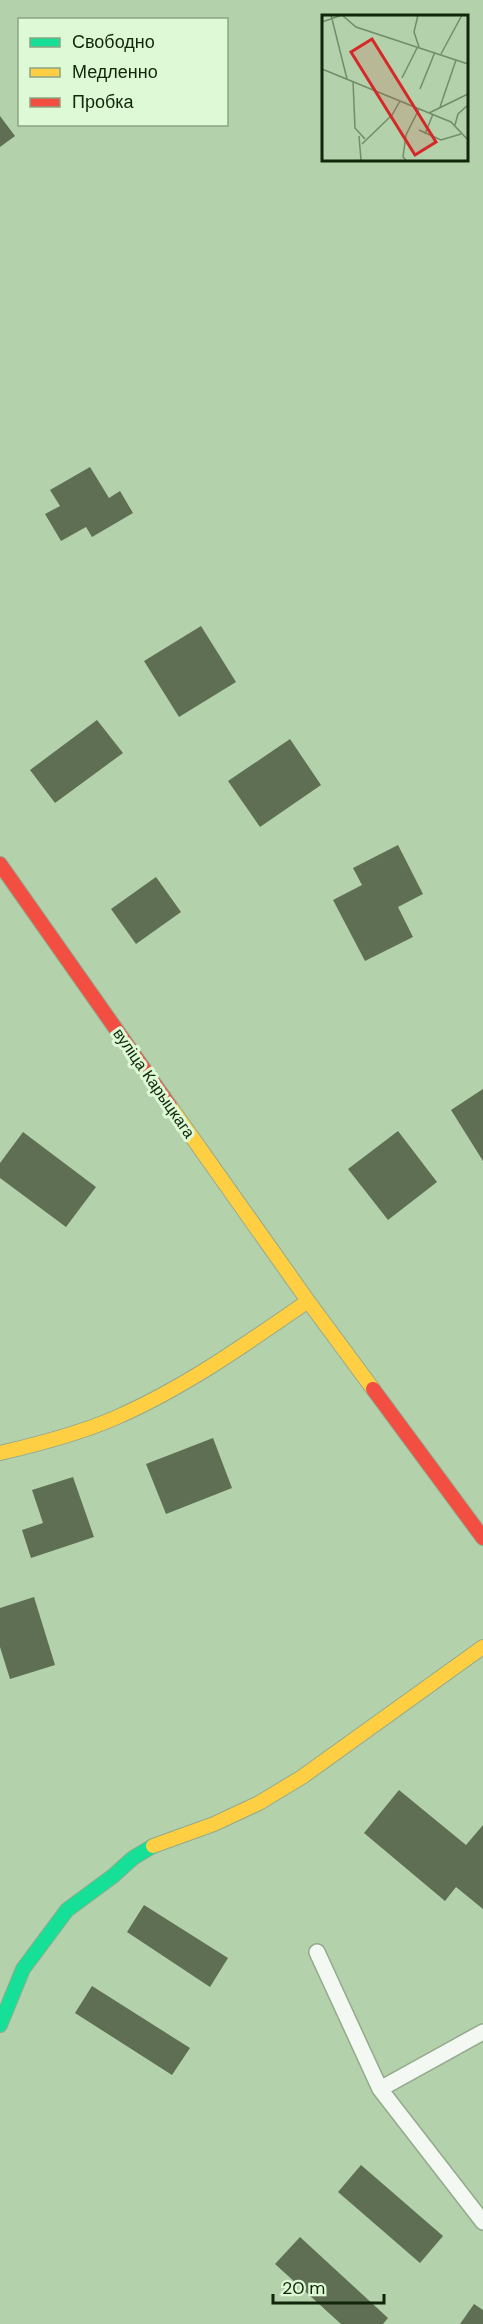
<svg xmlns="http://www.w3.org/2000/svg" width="483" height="2324" font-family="'DM Sans',sans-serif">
  <rect width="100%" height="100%" fill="#b3d1aa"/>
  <path fill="#5f6f54" d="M0 116 15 136 0 147Z
    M90 467 109 498 120 491 133 513 92 537 86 527 61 541 45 514 60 506 50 490Z
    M201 626 236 682 179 717 144 661Z
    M97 720 123 753 55 803 30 770Z
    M290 739 321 785 260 827 228 781Z
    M398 845 423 894 398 907 413 937 365 961 333 900 362 885 353 868Z
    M156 877 181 912 136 944 111 909Z
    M483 1089V1161L451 1110Z
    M398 1131 437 1182 388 1220 348 1169Z
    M23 1132 96 1187 66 1227 0 1178V1163Z
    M213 1438 232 1488 166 1514 146 1464Z
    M73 1477 94 1537 31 1558 22 1530 43 1523 32 1490Z
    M34 1597 55 1665 10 1679 0 1647V1608Z
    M399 1790 466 1845 483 1825V1909L456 1887 445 1901 364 1833Z
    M144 1905 228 1958 210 1987 127 1932Z
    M92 1986 190 2048 172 2075 75 2013Z
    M361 2165 443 2236 420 2263 338 2192Z
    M300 2237 388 2318 383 2324H341L275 2264Z
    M474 2304 483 2310V2324H460Z"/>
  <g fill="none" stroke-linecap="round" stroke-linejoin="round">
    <g stroke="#93aa8c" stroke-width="18">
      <path id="lane" d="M317 1952 380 2089 483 2222
        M380 2089 483 2032"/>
    </g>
    <g stroke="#93aa8c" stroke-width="16">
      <path id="fast" d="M0 2025 23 1969 67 1910 113 1876 133 1858 153 1846"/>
    </g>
    <g stroke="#93aa8c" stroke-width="16">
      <path id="slow" d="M170 1106 308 1301 373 1389
        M0 1453C39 1444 78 1434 115 1418 184 1388 246 1344 308 1301
        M153 1846 214 1824 259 1803 302 1777 483 1647"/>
    </g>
    <g stroke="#93aa8c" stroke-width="16">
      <path id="jam" d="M0 864 170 1106
        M373 1389 483 1538"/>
    </g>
    <use href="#lane" stroke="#f4f8f2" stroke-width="15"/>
    <use href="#fast" stroke="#16e098" stroke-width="14"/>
    <use href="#slow" stroke="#ffcf43" stroke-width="14"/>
    <use href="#jam" stroke="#f24e42" stroke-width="14"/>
  </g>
  <g text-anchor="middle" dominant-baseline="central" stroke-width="6" stroke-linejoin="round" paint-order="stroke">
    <g font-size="16" fill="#11260a" stroke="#def9d6">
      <text transform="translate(154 1083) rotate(55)">вуліца Карыцкага</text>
    </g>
  </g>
  <g transform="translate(322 15)">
    <rect width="146" height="146" fill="#b3d1aa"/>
    <path fill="none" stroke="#728d6a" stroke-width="1.5" d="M9 0 25 64M20 0 34 12 146 49M96 0 92 17 97 32M0 7 20 0M119 39 140 0M0 54 129 107 146 125M80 63 95 33M31 66 33 113 43 124M98 74 113 37M118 92 134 45M107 98 146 79M133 110 136 99 146 90M97 115 119 125 139 119M103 119 111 99M37 121 39 145M40 129 70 100 78 86M84 145 81 142 84 120 97 94"/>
    <path fill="#d62828" fill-opacity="0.15" stroke="#d62828" stroke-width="3" d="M50 24 114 127 93 140 29 37Z"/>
    <rect width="146" height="146" fill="none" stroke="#11260a" stroke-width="3"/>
  </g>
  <rect x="18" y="18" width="210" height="108" fill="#def9d6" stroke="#8ca584" stroke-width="1.5"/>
  <rect x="30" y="38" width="30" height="9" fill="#16e098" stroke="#8ca584" stroke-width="1.5"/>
  <text x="72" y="48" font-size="18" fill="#11260a">Свободно</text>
  <rect x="30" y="68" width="30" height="9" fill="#ffcf43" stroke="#8ca584" stroke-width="1.5"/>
  <text x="72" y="78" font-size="18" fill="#11260a">Медленно</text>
  <rect x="30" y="98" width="30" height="9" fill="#f24e42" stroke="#8ca584" stroke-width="1.5"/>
  <text x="72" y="108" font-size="18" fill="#11260a">Пробка</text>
  <path d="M273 2294v9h111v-9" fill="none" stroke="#11260a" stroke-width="3"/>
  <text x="282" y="2294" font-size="18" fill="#11260a" stroke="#def9d6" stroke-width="4.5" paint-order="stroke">20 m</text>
</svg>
